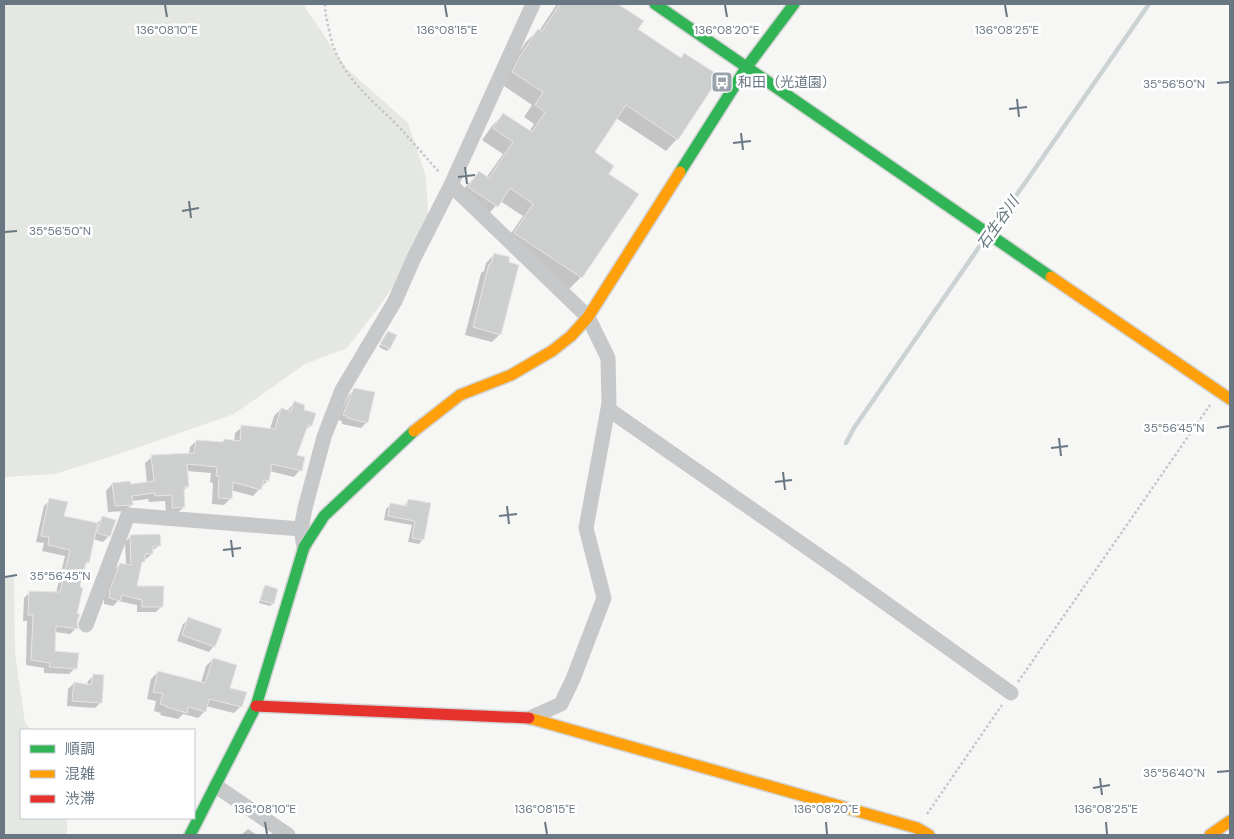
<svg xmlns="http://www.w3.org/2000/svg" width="1234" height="839" font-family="'DM Sans','Noto Sans JP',sans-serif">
  <rect width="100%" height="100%" fill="#f6f6f5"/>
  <path fill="#e5e7e3" d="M4 4H303L346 68 408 123 426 177 429 234 379 307 347 348 305 364 234 414 122 453 55 474 4 477Z
    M4 576 14 577 15 653 25 723 31 730H21V818H67V835H4Z"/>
  <path fill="#0003" d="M557 4H616L642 21 637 30 677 139 666 151 616 118 593 153 607 174 637 194 581 277 569 289 503 245 523 216 500 201 485 218 457 199 467 185 479 173 486 178 503 154 482 140 492 126 503 115 529 132 534 124 524 117 532 105 501 84 508 69 526 42 538 30 539 31Z
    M494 255 500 334 492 342 465 335 481 273 484 271 486 263Z
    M386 335 389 349 387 351 379 347Z
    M355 389 367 422 361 428 342 424V421L338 420 349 395Z
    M294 403 302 410 311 425 304 432 295 456 300 470 294 477 269 471 268 480 253 496 231 490V498L224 505 212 504 213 483 210 482 211 473 187 471 188 486 183 491 184 507 177 513 166 514 165 501 149 502 148 499 131 501 132 504 125 511 108 512 106 491 112 484 130 485 147 483 145 463 152 457 189 454 190 447 196 441 221 443 224 440 234 442 235 433 242 427 270 429 274 416 281 409 287 411Z
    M50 500 63 517 97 523 103 518 109 536 103 542 93 539 88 562 84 566 79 588 75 615 76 628 70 634 55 632 54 652 75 668 69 674 44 673V668L26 665 27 621H23L24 598 30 592 56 593 65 556 42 551 44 543 36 542 44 506Z
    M408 500 423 539 419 544 408 542 412 525 384 520 386 509 390 505 404 507Z
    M131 536 160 545 152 551V554L146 559H144L139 566 135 588 162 606 156 612H137V605L118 601 113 606 104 604V598L114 570 120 564 126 565 125 542Z
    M265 586 277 589 273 604 270 606 259 603 263 589Z
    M189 619 214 646 209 652 177 641 183 624Z
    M213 659 228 689 241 706 234 713 206 706 205 711 198 718 183 714 178 719 160 715 161 713 154 711 156 701 147 699 151 679 158 672 201 683 206 666Z
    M94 675 100 703 95 708 67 706 68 689 74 683 87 685 88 681Z
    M248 829 257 835H241Z"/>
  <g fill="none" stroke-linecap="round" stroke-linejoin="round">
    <path stroke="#cbd2d4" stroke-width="4.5" d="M992 229 1025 183 1149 4
      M846 443 854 428 986 237"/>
  </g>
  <path fill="#cdcece" stroke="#e6e6e4" d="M560 4H618L644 21 638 29 681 58 684 53 720 76 678 140 626 105 595 152 614 166 609 174 639 194 582 278 514 233 533 204 510 188 498 207 468 187 479 171 489 178 513 142 493 128 503 113 532 132 545 112 535 105 543 92 512 72 520 56 538 29 542 31Z
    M494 253 510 257 509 262 519 265 501 335 473 327 489 264H491Z
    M388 331 397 335 390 349 380 344Z
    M354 388 375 392 368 423 347 418V416L343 415Z
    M294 401 305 405 304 410 316 413 312 426 308 425 297 455 305 457 302 471 272 464 269 481 264 480 261 490 233 482 232 499 218 498 219 476H216L217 467 187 464 189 487H184L185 507 172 508V495L155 496V493L132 496 133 505 115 506 112 483 130 481 131 484 154 481 151 455 194 453 196 440 223 442 224 439 240 441 241 425 275 429 281 408 291 411Z
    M49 498 68 502 64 516 98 523 89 563 86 562 80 587 83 588 77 614H80L77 622 78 629 56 626 55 651 79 653 77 669 49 667 50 663 31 660 33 615H28L29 591 60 592 70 550 48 545 49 537 41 536Z
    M408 499 431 503 424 540 412 538 415 521 388 516 390 503 407 506Z
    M102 516 116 520 110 537 97 533Z
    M160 534 161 546H153V554H145V562H142L137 586H164L163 607H142V600L122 595 120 601 109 598 110 592H109L120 563 131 565 130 535Z
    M265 585 278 589 274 604 260 600Z
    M188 617 222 629 215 647 182 635Z
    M213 658 237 665 230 688 247 692 242 707 209 699 206 712 188 707 187 713 166 707 167 706 160 704 163 694 153 692 158 671 205 683Z
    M93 674 104 675 102 703 72 701 74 682 91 685Z"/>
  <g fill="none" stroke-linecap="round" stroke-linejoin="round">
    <g stroke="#d2d3d3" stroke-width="14">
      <path id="fast" d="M655 4 1051 277
        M680 172 746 68 794 4
        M190 835 256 706 304 547 324 516 414 431"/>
    </g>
    <g stroke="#d2d3d3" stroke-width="14">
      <path id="slow" d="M1051 277 1230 399
        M414 431 460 395 511 375 552 351 571 336 588 317 680 172
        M529 718 917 828 929 835
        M1210 835 1230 821"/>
    </g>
    <g stroke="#d2d3d3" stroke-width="14">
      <path id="jam" d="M256 706 529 718"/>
    </g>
    <path stroke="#c5c6c7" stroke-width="2.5" stroke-dasharray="2.5 2.5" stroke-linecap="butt" d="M325 4C325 13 327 21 329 30 338 76 369 96 399 127 413 142 426 158 440 173
      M1018 682 1210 405
      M927 814 1002 705"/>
    <path stroke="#c7c8c9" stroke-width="15" d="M451 185 588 317 608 358 609 403 586 528 604 598 573 679 561 704 530 718
      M608 409 845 574 1011 693
      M304 547 301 529 305 508 324 437 342 390 395 301 413 260 451 185 533 4
      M86 625 128 515 301 529
      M216 786 288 835"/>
    <use href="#fast" stroke="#30b455" stroke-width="11"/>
    <use href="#slow" stroke="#ff9f0a" stroke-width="11"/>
    <use href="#jam" stroke="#e5322d" stroke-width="11"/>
  </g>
  <path fill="none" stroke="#697783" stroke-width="2" d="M165 5 167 17M445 5 447 17M725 5 727 17M1005 5 1007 17M1217 83 1229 82M1017 99 1019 117M1009 109 1027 107M741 133 743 150M733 143 751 141M465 167 467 184M458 177 475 175M189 201 191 218M182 211 199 208M5 232 17 231M1217 428 1229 426M1059 438 1061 456M1051 448 1068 446M783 472 785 490M775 482 792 480M507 506 509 524M499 516 517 514M231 540 233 557M223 550 241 548M5 577 17 575M1217 772 1229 771M1100 778 1102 795M1093 788 1110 785M265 822 267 834M545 822 547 834M826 822 827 834M1106 822 1107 834"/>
  <defs>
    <g id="bus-square" transform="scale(1.125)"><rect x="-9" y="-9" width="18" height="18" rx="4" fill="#9aa3ab" stroke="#fff"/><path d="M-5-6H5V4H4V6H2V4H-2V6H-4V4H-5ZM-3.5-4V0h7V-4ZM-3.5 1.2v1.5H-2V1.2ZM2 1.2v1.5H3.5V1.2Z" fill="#fff"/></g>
  </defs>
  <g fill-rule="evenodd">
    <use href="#bus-square" x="722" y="82"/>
  </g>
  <g text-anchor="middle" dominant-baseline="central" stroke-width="5" stroke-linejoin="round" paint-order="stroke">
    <g font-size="14" fill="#697783" stroke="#fff" text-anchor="start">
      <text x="738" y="82">和田（光道園）</text>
    </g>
    <g font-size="15" font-style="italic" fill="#64777f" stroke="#fff">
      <text transform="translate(998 223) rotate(-55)">石生谷川</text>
    </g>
  </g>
  <g font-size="12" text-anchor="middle" fill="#697783" stroke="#fff" stroke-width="5" stroke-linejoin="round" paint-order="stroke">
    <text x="167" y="34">136°08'10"E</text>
    <text x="447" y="34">136°08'15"E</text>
    <text x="727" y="34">136°08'20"E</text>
    <text x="1007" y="34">136°08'25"E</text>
    <text x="1174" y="88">35°56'50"N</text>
    <text x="60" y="235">35°56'50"N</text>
    <text x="1174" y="432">35°56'45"N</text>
    <text x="60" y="580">35°56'45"N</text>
    <text x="1174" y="777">35°56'40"N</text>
    <text x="265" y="813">136°08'10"E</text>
    <text x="545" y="813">136°08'15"E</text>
    <text x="826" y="813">136°08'20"E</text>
    <text x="1106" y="813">136°08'25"E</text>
  </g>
  <rect width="1234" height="839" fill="none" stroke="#697783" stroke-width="10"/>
  <rect x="20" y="729" width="175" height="90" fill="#ffffff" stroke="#c3c9cd"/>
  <rect x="30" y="745" width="25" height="8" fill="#30b455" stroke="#c3c9cd"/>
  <text x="65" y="754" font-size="15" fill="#697783">順調</text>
  <rect x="30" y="770" width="25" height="8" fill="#ff9f0a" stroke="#c3c9cd"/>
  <text x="65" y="779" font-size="15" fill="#697783">混雑</text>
  <rect x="30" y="795" width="25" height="8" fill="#e5322d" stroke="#c3c9cd"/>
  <text x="65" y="804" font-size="15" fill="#697783">渋滞</text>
</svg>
